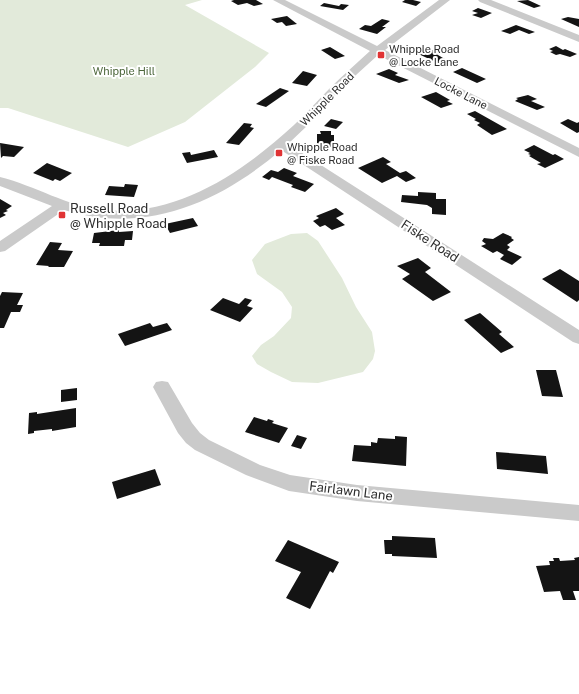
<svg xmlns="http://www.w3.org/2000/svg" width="579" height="694" font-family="'Public Sans',sans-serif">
  <rect width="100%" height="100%" fill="#fff"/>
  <path fill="#e2eada" d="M0 0H202L185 5 269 53 255 67 185 122 128 147 8 108H0Z
    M307 233 318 241 342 278 356 307 372 332 375 351 373 359 363 372 318 383 292 382 271 372 257 364 252 356 261 345 274 336 291 318 292 307 282 292 257 274 252 260 265 244 291 234Z"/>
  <path fill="#141414" d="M234 0H256L263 4 254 6 247 3 238 5 231 1Z
    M405 0H413L421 2 416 6 402 2Z
    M528 0 541 6 534 8 517 1Z
    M324 3 339 6 341 4 349 5 343 10 320 6Z
    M478 8 492 13 481 18 472 15 478 13 472 11Z
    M287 16 297 24 286 26 282 22 277 23 271 19Z
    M568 17 579 19V27L561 19Z
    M382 19 390 21 382 27H386L377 34 359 29 365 25 371 26Z
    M516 25 535 32 529 34 519 30 510 34 501 31Z
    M556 46 563 50 565 49 577 54 570 57 560 54 556 55 550 52 553 51 549 49Z
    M330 47 345 56 335 59 321 50Z
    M425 48 436 51 433 52 448 61 438 63 414 52Z
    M462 68 486 79 477 83 453 72Z
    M389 69 398 73 395 75 409 80 399 83 376 74Z
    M303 71 317 75 307 86 292 83Z
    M280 88 289 91 266 107 256 104Z
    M436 92 450 100 447 101 453 104 441 108 421 97Z
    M528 95 537 99 531 101 545 107 537 110 515 101 518 99 516 98Z
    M475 111 507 129 492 135 477 125 480 123 474 120 476 119 467 114Z
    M331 119 343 122 336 129 324 126Z
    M568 119 577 123 579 122V132L577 133 560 123Z
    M244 123 252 124 250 127 254 128 239 145 226 143Z
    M320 131H331V135H334V147H317V134H321Z
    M0 143 24 147 14 157 3 156 1 158Z
    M534 145 553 155 555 154 564 159 545 168 537 164 541 163 529 156 531 155 528 154 530 153 524 150Z
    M214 150 218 157 187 163 182 153 190 152 191 155Z
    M383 157 391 162 386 164 400 173 406 171 416 178 406 182 397 176 382 183 358 168Z
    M47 163 72 173 60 181 55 179 53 181 33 173Z
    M284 168 297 173 293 176 314 184 305 192 291 187 293 185 272 177 269 180 262 177 271 170 278 172Z
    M125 184 138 185 134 197 105 195 109 186 124 187Z
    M418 192 436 193V199H446V215L432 214V208L427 205 401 202 402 195 418 196Z
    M0 199 12 206 6 210 8 211 3 213 6 215 0 218Z
    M336 208 344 214 336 218 345 225 332 230 325 225 320 227 313 221 319 218 316 216Z
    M193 218 198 226 170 233 165 224Z
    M119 230V232L133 231 132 240H125L124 246H99L100 243H92L94 233Z
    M503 233 512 237 511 238 514 240 507 245 510 247 507 250 522 257 512 265 500 259 504 255 497 251 493 253 481 246 486 244 482 241 484 238 493 239Z
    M50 242 62 243 58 250 73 251 64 267H48L49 266 36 265Z
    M418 258 431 268 425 272 451 292 433 301 402 279 410 274 397 266Z
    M560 269 579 281V300L577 302 542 279Z
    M2 292 23 293 17 305H23L20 312H11L4 328H0V296Z
    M223 298 239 304 245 298 252 300 247 306 253 308 240 322 210 310Z
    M480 313 502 332 499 334 514 347 501 353 464 320Z
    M150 323 153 327 167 323 172 330 125 346 118 334Z
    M536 370H556L563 397 542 396Z
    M77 388V400L61 402V390Z
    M76 408V427L52 431V429L34 431V433L28 434 29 413 37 412V414Z
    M254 417 267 421 268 419 274 421 272 423 288 428 279 443 245 432Z
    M297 435 307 438 301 449 291 446Z
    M395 436 407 437 406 466 352 461 354 445 371 446V442L377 443 378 438 395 439Z
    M496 452 546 456 548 474 497 469Z
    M155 469 161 485 117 499 112 482Z
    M392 536 435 538 437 558 392 556V554H385L384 540H392Z
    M288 540 339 562 333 573 330 571 310 609 286 598 301 572 275 561Z
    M579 557V591H573L576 600H563L560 591 544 592 536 566 550 565 549 561H554L553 558H559L560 561 575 560 574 558Z"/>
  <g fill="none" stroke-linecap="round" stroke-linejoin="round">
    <path fill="#cacaca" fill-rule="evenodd" d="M273 0H285L377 46 439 0H450L385 50 579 148V157L378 55 345 85 309 124 288 144 579 330V344L573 342 281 150C219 203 145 235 64 210L5 251 0 252V241L52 206 0 186V177C36 186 66 206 104 210 177 217 243 172 294 125 307 113 318 100 330 88 343 75 357 63 370 51Z
      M478 0H491L579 35V42L480 2Z
      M162 381 168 382 192 423 200 433 209 440 260 465 290 475 357 485 579 505V521L357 501 289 491 246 475 195 450 186 443 178 433 153 387 156 382Z"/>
  </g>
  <g fill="#e03334" stroke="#fff" stroke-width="1.5">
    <rect x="377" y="51" width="8" height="8" rx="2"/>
    <rect x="275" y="149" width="8" height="8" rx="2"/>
    <rect x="58" y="211" width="8" height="8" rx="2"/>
  </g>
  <g text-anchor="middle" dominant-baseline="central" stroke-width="4" stroke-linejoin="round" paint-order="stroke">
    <g font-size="11" fill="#2d2d2d" stroke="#fff" text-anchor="start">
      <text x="389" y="49">Whipple Road<tspan x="389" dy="13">@ Locke Lane</tspan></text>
      <text x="287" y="147">Whipple Road<tspan x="287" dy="13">@ Fiske Road</tspan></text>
    </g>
    <g font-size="11" fill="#4d673c" stroke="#fff">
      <text x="124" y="71">Whipple Hill</text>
    </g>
    <g font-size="11" fill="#2d2d2d" stroke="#fff">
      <text transform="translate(461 93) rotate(27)">Locke Lane</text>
      <text transform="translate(327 99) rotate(-45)">Whipple Road</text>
    </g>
    <g font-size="13" fill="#2d2d2d" stroke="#fff" text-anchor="start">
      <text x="70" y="208">Russell Road<tspan x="70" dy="15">@ Whipple Road</tspan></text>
    </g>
    <g font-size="13" fill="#2d2d2d" stroke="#fff">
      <text transform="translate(430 241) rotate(33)">Fiske Road</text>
      <text transform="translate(351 491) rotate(7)">Fairlawn Lane</text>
    </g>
  </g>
</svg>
